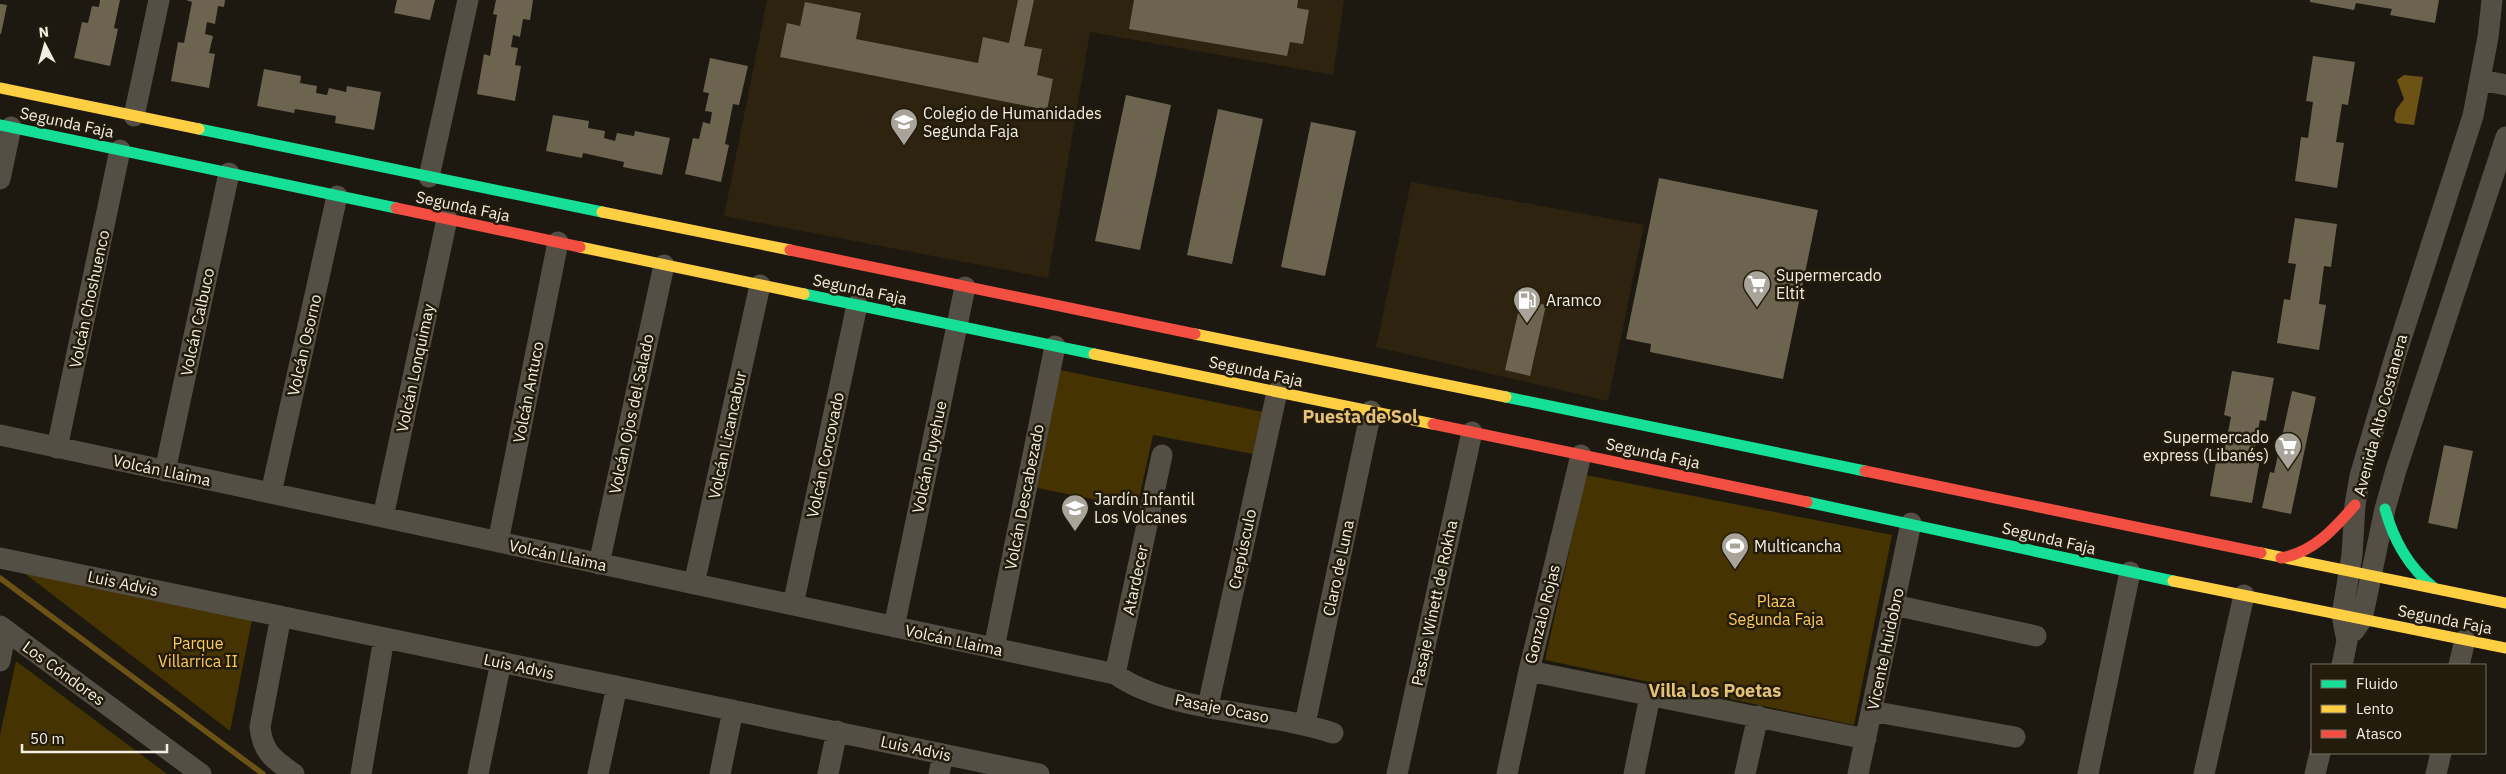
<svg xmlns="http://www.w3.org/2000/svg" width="2506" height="774" font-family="'IBM Plex Sans',sans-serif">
  <rect width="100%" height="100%" fill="#1d1911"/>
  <path fill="#2d230e" d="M767 0H1344L1333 75 1090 32 1048 278 724 216Z
    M1411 182 1644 225 1608 401 1376 347Z"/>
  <path fill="#463302" d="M1060 370 1263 412 1253 454 1153 435 1137 508 1037 488Z
    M1586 475 1892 535 1854 725 1545 660Z
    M19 569 252 620 230 731Z
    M16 661 167 774H0V735Z"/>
  <path fill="#6c5215" d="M2404 75 2423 77 2414 125 2397 123 2394 120 2396 110 2404 99 2397 80Z"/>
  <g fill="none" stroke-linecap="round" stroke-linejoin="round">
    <path stroke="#6c5215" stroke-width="5.5" d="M0 578 263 774"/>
  </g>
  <path fill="#6d6450" d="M100 0H120L114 28 118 29 110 66 74 58 82 22 88 23 92 6 99 7Z
    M186 0H225L224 7 218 6 215 24 207 22 205 34 213 36 209 53 215 54 209 88 171 81 178 42 184 43 192 2Z
    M397 0H435L430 20 394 13Z
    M496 0H533L530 20 523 19 520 37 513 35 511 47 518 48 515 65 521 66 515 101 477 94 484 54 490 56 497 15 493 14Z
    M1018 0H1034L1024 46 1042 49 1037 75 1053 79 1047 110 780 57 787 23 800 26 805 2 861 13 856 39 978 63 983 37 1009 43Z
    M1134 0H1298L1297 8 1309 10 1303 44 1290 42 1287 56 1129 29Z
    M2310 0H2439L2435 23 2390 15 2392 9 2356 3 2354 10 2310 2Z
    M0 4 7 5 1 34H0Z
    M2313 56 2355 62 2348 105 2342 104 2336 142 2344 143 2337 188 2295 181 2301 137 2308 138 2313 102 2306 101Z
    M710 58 748 66 739 105 733 104 725 144 729 145 721 182 685 174 693 138 699 139 703 122 710 124 712 112 705 111 709 93 703 92Z
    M264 69 301 76 300 83 317 86 316 93 327 95 329 88 346 92 347 86 381 92 374 130 335 123 336 116 295 109 294 113 257 106Z
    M1126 95 1171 105 1140 250 1095 241Z
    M1218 109 1263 119 1232 264 1187 255Z
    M553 115 589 121 588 128 605 131 604 138 615 141 617 133 634 136 635 131 670 138 662 175 623 167 624 162 583 153 582 158 546 151Z
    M1311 122 1356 131 1325 276 1281 267Z
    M1659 178 1818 210 1783 379 1650 352 1651 344 1626 339Z
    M2295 218 2337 224 2331 267 2324 266 2319 304 2326 305 2319 350 2277 343 2284 299 2290 300 2296 264 2288 263Z
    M1521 300 1546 305 1530 376 1505 370Z
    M2232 371 2274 378 2266 421 2260 420 2253 457 2260 459 2252 503 2210 496 2218 451 2224 452 2231 417 2224 415Z
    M2292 391 2316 397 2291 514 2262 508 2270 472 2274 473Z
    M2444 445 2473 451 2457 529 2428 523Z"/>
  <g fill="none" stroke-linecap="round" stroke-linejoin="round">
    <path stroke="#544f45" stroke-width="21" d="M2481 80 2506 85
      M134 116 159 0
      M429 177 468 0
      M0 179 11 127
      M0 435 1115 674C1170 713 1267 711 1333 733
      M57 448 120 150
      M165 471 229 173
      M271 493 337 196
      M383 517 447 219
      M498 542 558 242
      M0 558 1039 774
      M599 564 664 265
      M694 584 760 285
      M793 605 857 305
      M1894 605 2036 636
      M281 616 260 727C263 754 274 759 294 774
      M0 626 201 774
      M894 627 965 287
      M2354 631 2362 619 2385 509 2396 470 2506 137
      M994 648 1055 346
      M0 661 6 630
      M2342 665 2347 641 2342 615 2352 555 2355 505 2360 476 2396 354 2473 116 2488 37 2492 0
      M2459 665 2465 640
      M1529 671 1866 739
      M1115 674 1162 455
      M1208 706 1277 392
      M1871 711 2015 737
      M1305 724 1371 411
      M361 774 384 638
      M478 774 501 662
      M598 774 617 686
      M720 774 733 710
      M828 774 837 731
      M939 774 943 754
      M1397 774 1472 432
      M1507 774 1529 671 1581 455
      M1634 774 1650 696
      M1745 774 1758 716
      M1858 774 1911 523
      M2088 774 2130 572
      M2204 774 2244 595
      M2315 774 2320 753
      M2436 774 2441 753"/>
    <path stroke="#16e098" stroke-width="11" d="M0 125 396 208
      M199 129 602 212
      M804 294 1094 354
      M1506 397 1865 471
      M1807 502 2173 581
      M2385 509C2394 541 2408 566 2434 588"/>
    <path stroke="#ffcf43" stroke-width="11" d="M0 88 199 129
      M602 212 790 250
      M580 247 804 294
      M1195 334 1506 397
      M1094 354 1433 424
      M2261 553 2506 603
      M2173 581 2506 648"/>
    <path stroke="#f24e42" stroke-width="11" d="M396 208 580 247
      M790 250 1195 334
      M1433 424 1807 502
      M1865 471 2261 553
      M2281 558C2314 552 2334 529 2355 505"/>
  </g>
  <defs>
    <g id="school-pin" transform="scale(1.4375)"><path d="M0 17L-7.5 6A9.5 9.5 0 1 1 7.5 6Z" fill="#a9a49a" stroke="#231b0b"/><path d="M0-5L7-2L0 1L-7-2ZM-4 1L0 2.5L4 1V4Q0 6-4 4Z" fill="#fff"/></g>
    <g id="supermarket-pin" transform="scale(1.4375)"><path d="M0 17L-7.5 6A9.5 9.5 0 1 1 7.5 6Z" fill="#a9a49a" stroke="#231b0b"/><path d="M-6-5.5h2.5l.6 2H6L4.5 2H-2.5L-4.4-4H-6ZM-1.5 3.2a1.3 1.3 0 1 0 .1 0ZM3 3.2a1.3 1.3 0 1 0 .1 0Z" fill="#fff"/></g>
    <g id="fuel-pin" transform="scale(1.4375)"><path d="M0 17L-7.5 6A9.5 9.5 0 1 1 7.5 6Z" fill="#a9a49a" stroke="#231b0b"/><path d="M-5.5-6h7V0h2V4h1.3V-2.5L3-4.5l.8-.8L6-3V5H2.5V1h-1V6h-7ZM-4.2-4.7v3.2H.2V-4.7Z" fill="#fff"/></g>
    <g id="stadium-pin" transform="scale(1.4375)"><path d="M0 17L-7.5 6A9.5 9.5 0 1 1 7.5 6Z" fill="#a9a49a" stroke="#231b0b"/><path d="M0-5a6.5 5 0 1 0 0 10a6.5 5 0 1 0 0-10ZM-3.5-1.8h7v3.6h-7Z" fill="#fff"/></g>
  </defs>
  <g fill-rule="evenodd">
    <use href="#school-pin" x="904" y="122"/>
    <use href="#supermarket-pin" x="1757" y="284"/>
    <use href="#fuel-pin" x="1527" y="300"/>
    <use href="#supermarket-pin" x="2288" y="446"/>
    <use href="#school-pin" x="1075" y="508"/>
    <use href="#stadium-pin" x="1735" y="546"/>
  </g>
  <g text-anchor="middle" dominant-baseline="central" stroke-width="5" stroke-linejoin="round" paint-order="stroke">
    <g font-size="16" fill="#f4efe4" stroke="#231b0b" text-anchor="start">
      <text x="923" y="113">Colegio de Humanidades<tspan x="923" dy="18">Segunda Faja</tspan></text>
      <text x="1776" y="275">Supermercado<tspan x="1776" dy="18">Eltit</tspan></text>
      <text x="1546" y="300">Aramco</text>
      <text x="2269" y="437" text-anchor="end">Supermercado<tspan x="2269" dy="18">express (Libanés)</tspan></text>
      <text x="1094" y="499">Jardín Infantil<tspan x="1094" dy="18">Los Volcanes</tspan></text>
      <text x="1754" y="546">Multicancha</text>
    </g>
    <g font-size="16" fill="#f4efe4" stroke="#231b0b">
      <text transform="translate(67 122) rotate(12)">Segunda Faja</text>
      <text transform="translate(463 206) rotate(12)">Segunda Faja</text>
      <text transform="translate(860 289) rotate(12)">Segunda Faja</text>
      <text transform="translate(89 299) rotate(-78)">Volcán Choshuenco</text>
      <text transform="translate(197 322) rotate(-78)">Volcán Calbuco</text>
      <text transform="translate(304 345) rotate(-77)">Volcán Osorno</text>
      <text transform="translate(415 368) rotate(-78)">Volcán Lonquimay</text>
      <text transform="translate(1256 371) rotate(12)">Segunda Faja</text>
      <text transform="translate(528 392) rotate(-79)">Volcán Antuco</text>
      <text transform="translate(631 414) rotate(-78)">Volcán Ojos del Salado</text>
      <text transform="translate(2380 415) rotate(-75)">Avenida Alto Costanera</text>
      <text transform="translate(727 435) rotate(-78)">Volcán Licancabur</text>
      <text transform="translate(1653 453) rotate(12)">Segunda Faja</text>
      <text transform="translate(825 455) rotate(-78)">Volcán Corcovado</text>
      <text transform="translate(929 457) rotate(-78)">Volcán Puyehue</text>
      <text transform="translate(162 470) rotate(12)">Volcán Llaima</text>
      <text transform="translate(1024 497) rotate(-79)">Volcán Descabezado</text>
      <text transform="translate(2049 538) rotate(13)">Segunda Faja</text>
      <text transform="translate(1242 549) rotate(-78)">Crepúsculo</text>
      <text transform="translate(558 555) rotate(12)">Volcán Llaima</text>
      <text transform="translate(1338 568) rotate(-78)">Claro de Luna</text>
      <text transform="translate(1135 580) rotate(-78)">Atardecer</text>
      <text transform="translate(123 583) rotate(12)">Luis Advis</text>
      <text transform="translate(1434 603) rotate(-78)">Pasaje Winett de Rokha</text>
      <text transform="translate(1542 614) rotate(-76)">Gonzalo Rojas</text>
      <text transform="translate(2445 619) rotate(11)">Segunda Faja</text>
      <text transform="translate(954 640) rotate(12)">Volcán Llaima</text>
      <text transform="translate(1885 649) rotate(-78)">Vicente Huidobro</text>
      <text transform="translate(519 666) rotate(12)">Luis Advis</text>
      <text transform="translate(64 673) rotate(36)">Los Cóndores</text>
      <text transform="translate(1222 708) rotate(11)">Pasaje Ocaso</text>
      <text transform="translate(916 748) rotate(12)">Luis Advis</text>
    </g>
    <g font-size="16" fill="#fecb5a" stroke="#231b0b">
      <text x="1776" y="601">Plaza<tspan x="1776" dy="18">Segunda Faja</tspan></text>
      <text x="198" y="643">Parque<tspan x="198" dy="18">Villarrica II</tspan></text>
    </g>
    <g font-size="18" font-weight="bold" fill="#e6c279" stroke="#231b0b">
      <text x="1360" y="416">Puesta de Sol</text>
      <text x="1715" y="690">Villa Los Poetas</text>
    </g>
  </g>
  <rect x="2311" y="664" width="175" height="90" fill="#231b0b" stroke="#777062"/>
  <rect x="2321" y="680" width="25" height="8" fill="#16e098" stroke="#777062"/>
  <text x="2356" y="689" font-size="15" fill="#f4efe4">Fluido</text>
  <rect x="2321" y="705" width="25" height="8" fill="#ffcf43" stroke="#777062"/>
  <text x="2356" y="714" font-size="15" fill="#f4efe4">Lento</text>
  <rect x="2321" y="730" width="25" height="8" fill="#f24e42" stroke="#777062"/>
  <text x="2356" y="739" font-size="15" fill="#f4efe4">Atasco</text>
  <g transform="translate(45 45) rotate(354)" stroke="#231b0b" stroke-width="4" paint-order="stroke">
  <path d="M0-4L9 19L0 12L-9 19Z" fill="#f4efe4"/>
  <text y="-8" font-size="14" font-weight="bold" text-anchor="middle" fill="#f4efe4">N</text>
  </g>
  <path d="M22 744v8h145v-8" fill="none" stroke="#f4efe4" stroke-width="2.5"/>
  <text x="30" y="744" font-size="15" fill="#f4efe4" stroke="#231b0b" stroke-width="4" paint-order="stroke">50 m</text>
</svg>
